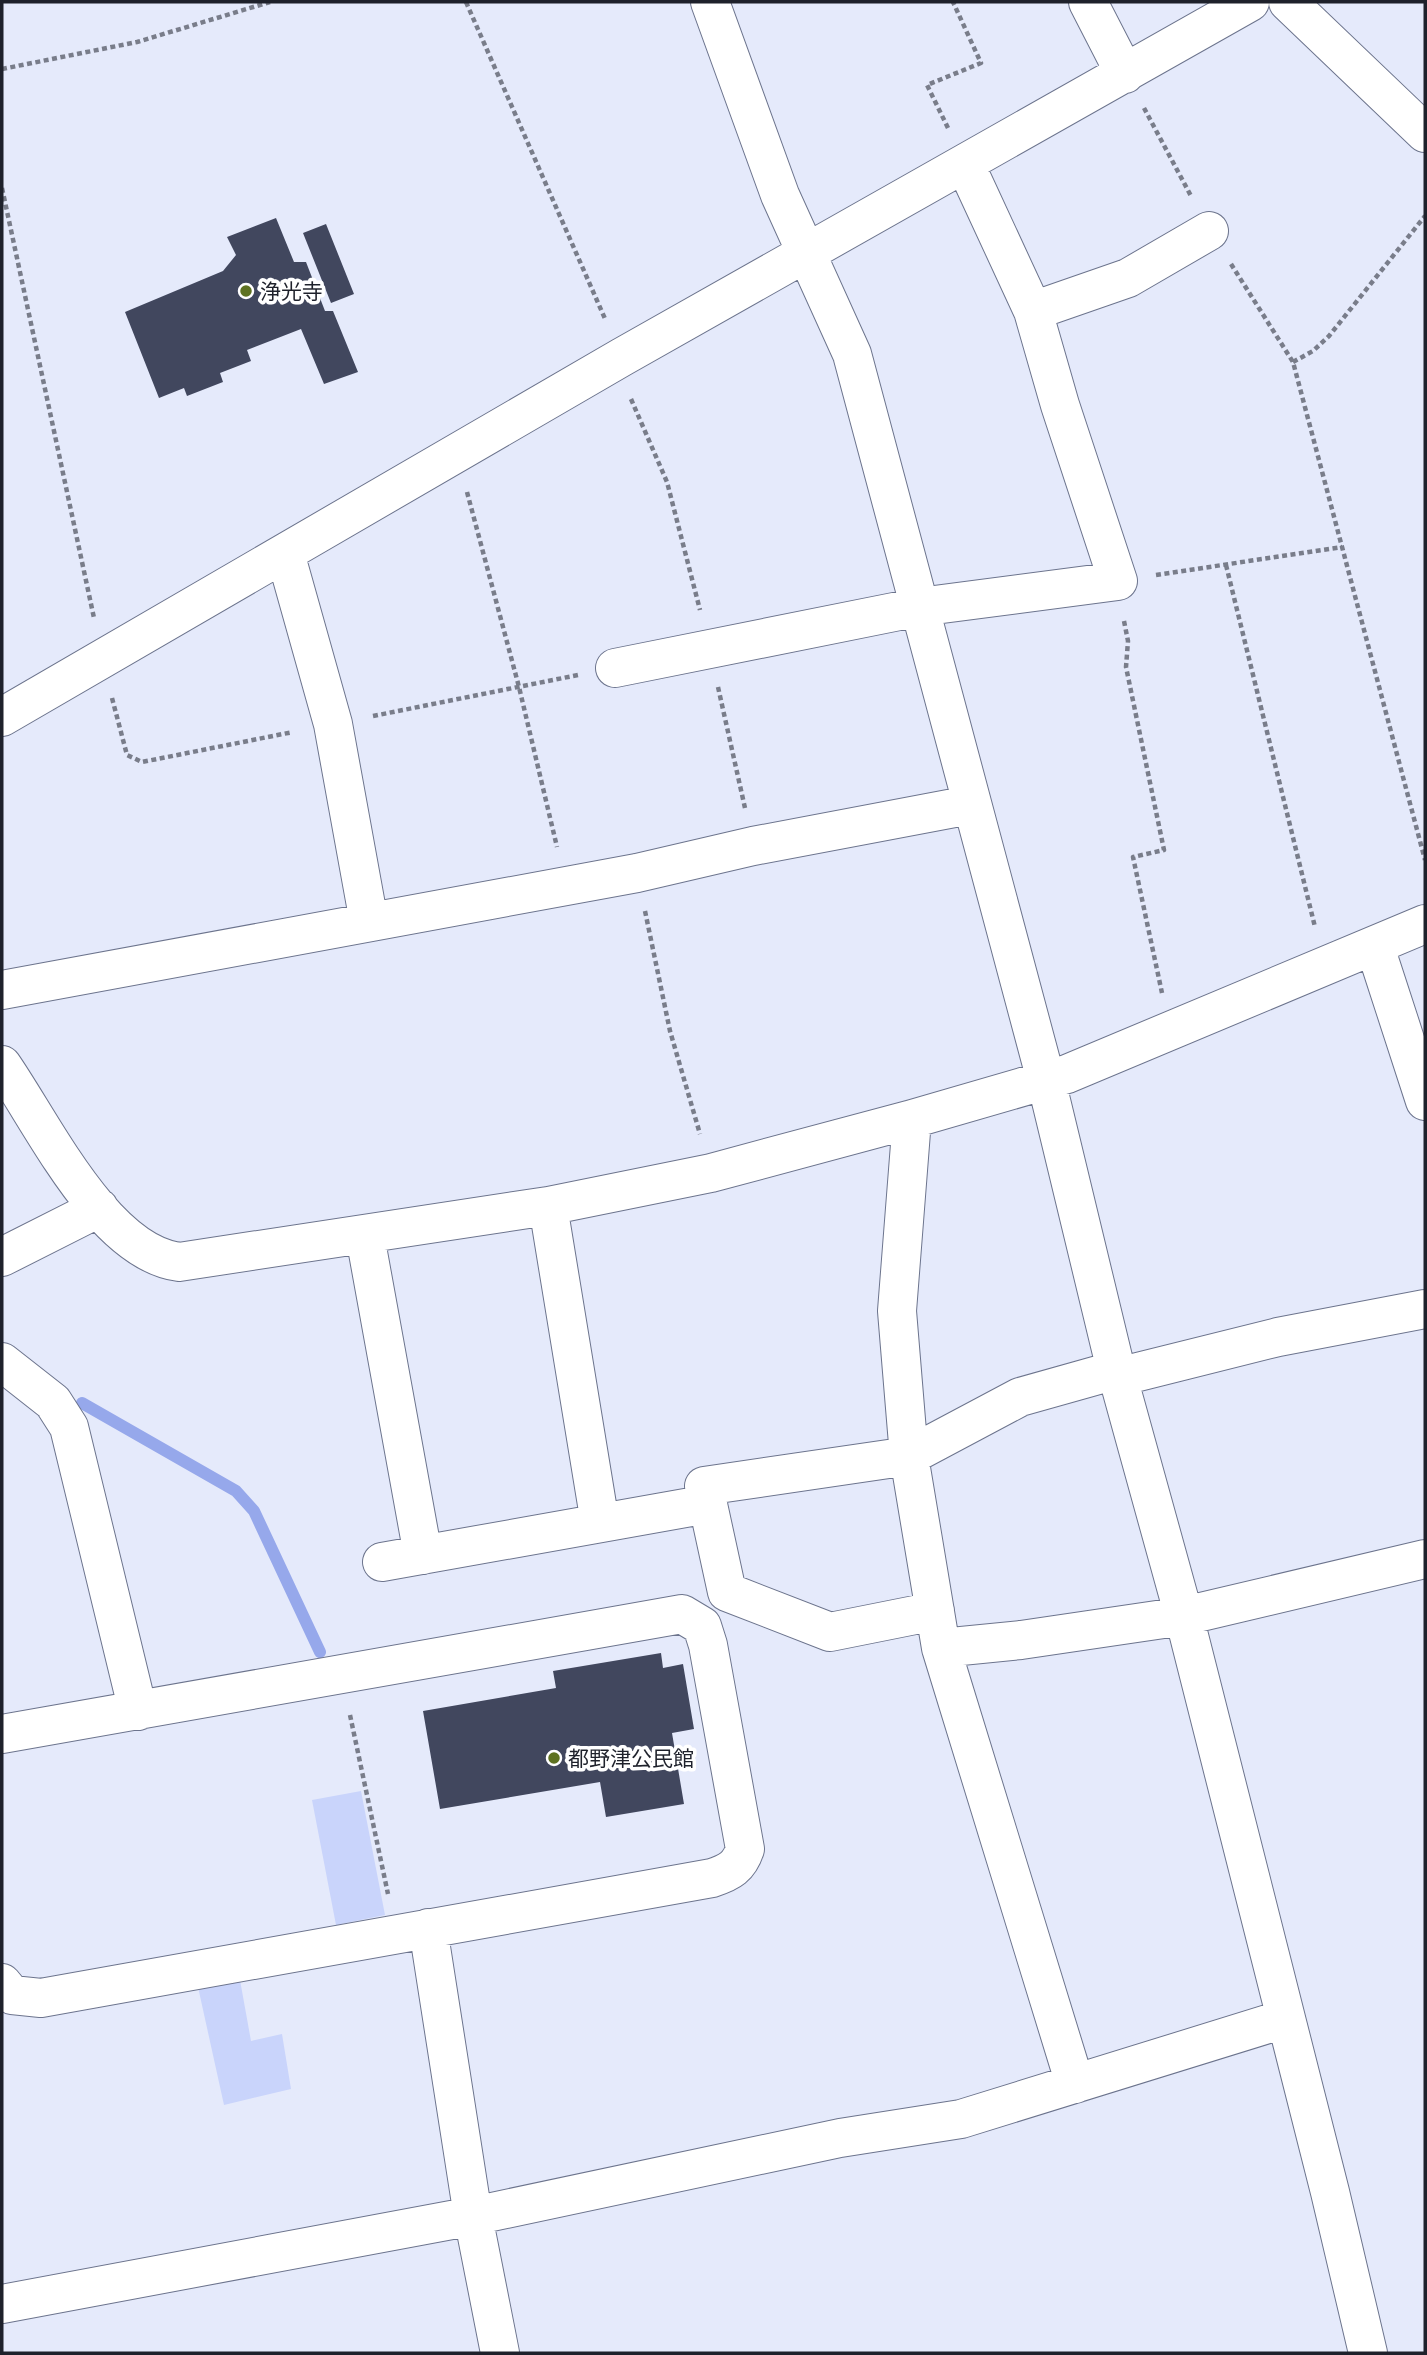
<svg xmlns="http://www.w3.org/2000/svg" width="1427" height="2355" font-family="Cabin,'Noto Sans JP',sans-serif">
  <rect width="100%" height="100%" fill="#e5eafb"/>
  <path fill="#c9d4fb" d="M361 1791 385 1915 336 1925 312 1800Z
    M240 1980 251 2041 282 2034 291 2089 224 2105 198 1987Z"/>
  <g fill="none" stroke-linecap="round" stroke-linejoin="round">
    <path stroke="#96a8eb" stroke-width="12" d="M82 1403 236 1491 254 1511 320 1652"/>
  </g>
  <path fill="#41475e" d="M276 218 294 262H306L325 311H333L358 372 324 384 301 329 247 350 251 361 220 373 223 382 187 396 184 388 159 398 125 312 223 271 236 255 227 237Z
    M326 224 354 294 331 303 303 233Z
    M661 1653 663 1668 683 1664 694 1729 672 1733 684 1804 606 1817 600 1782 440 1809 423 1711 556 1688 553 1671Z"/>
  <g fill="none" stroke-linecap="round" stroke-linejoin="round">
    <g stroke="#6c748d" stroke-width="40">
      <path id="minor" d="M710 2 780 195 852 354 1046 1080 1116 1370 1184 1616 1330 2192 1368 2353
        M1088 2 1125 74
        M1288 2 1425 133
        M1033 311 1128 278 1209 231
        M285 553 333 724 369 922
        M615 668 919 607 1118 581 1060 405 1033 311 965 164
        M2 717 622 357 1250 2
        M1375 947 1425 1101
        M2 990 637 873 753 846 970 805
        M2 1065C43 1124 103 1252 179 1262L548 1206 711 1173 912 1119 1067 1074 1425 924
        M912 1119 897 1311 909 1456 941 1648 1075 2084
        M548 1206 600 1523
        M365 1236 423 1555
        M2 1257 99 1208
        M2 1362 53 1402 69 1427 138 1711
        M1118 1377 1278 1337 1425 1309
        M382 1562 708 1504
        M935 1611 830 1632 727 1592 704 1486 909 1456 1020 1397 1116 1370
        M941 1648 1021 1640 1184 1616 1425 1559
        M2 1734 682 1614 702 1626 708 1645 745 1849C739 1867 730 1872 712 1878L41 1998 12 1995 2 1983
        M428 1928 473 2216 500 2353
        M2 2304 473 2216 840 2138 961 2119 1284 2019"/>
    </g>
    <path stroke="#797d8a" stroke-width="4.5" stroke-dasharray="5 3.5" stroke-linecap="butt" d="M466 2 606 321
      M2 69 137 42 270 2
      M1144 108 1191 196
      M948 128 927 85 981 63 953 2
      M2 188 94 618
      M1231 264 1293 362 1425 860
      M1293 362 1313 351 1329 336 1425 216
      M631 399 667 482 700 610
      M467 492 519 687 557 847
      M1226 565 1315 927
      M1156 575 1342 547
      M1124 621 1128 641 1126 667 1164 850 1133 857 1162 993
      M718 687 745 808
      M112 698 127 755 142 762 293 732
      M373 716 578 675
      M645 911 670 1031 700 1134
      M350 1715 388 1894"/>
    <use href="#minor" stroke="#fff" stroke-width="38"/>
  </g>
  <g fill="#5e7221" stroke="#fff" stroke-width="2.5">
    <circle cx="246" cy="291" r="7"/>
    <circle cx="554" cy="1758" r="7"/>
  </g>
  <g text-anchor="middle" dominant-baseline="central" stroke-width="7" stroke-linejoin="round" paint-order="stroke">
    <g font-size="21" fill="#1e212b" stroke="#fff" text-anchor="start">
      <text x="260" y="291">浄光寺</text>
      <text x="568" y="1758">都野津公民館</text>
    </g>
  </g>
  <rect width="1427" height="2355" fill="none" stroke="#1e212b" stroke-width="7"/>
</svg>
